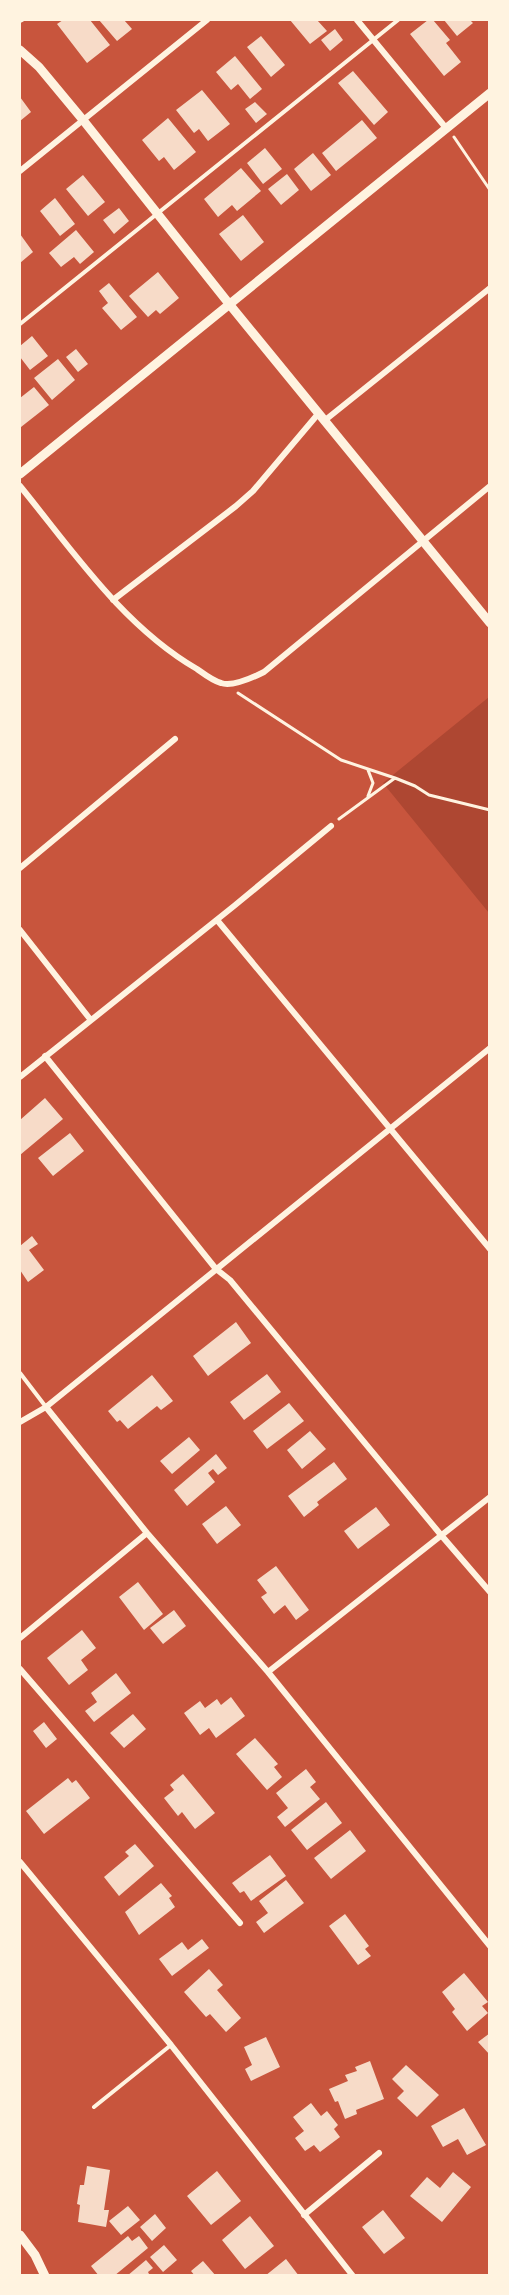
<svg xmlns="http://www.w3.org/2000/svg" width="509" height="2295" font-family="Figtree,sans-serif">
  <rect width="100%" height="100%" fill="#c8553d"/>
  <path fill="#ae4732" d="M489 697V913L383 783Z"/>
  <path fill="#f7dbc8" d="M63 20H90L110 45 87 63 57 24Z
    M99 20H124L132 29 117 41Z
    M290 20H317L327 31 310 44Z
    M428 20H433L450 40 446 43 461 62 444 76 410 34Z
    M444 20H470L473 23 457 36Z
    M335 29 343 40 330 51 321 40Z
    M261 36 285 65 271 77 247 47Z
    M235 56 262 89 250 99 238 84 231 90 216 72Z
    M353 71 388 112 374 125 338 83Z
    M202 90 230 124 208 141 199 129 194 133 176 110Z
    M20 97 31 112 20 121Z
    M255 102 267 114 256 123 245 109Z
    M168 118 196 152 174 170 164 157 159 161 142 140Z
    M362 120 377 138 336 171 322 153Z
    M265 148 282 169 263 184 247 163Z
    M313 153 331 175 311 191 294 169Z
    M241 168 261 191 237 211 232 205 218 217 204 199Z
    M287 174 299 190 281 205 268 189Z
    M83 175 105 202 88 216 66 189Z
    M55 198 75 224 60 236 40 211Z
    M119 208 129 221 114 234 103 220Z
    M243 215 264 242 241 261 219 234Z
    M76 230 94 252 80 264 74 257 61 267 49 253Z
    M20 234 33 252 20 263Z
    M158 272 179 298 160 314 156 310 148 317 129 296Z
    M109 283 137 317 121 330 102 308 108 303 99 291Z
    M32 336 48 356 30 370 20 357V346Z
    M76 349 88 364 78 372 66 357Z
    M58 359 75 380 52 400 34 378Z
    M34 387 49 405 21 427 20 425V398Z
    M45 1098 63 1119 20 1155V1120Z
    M70 1133 84 1151 53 1176 38 1158Z
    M32 1236 38 1244 29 1250 44 1270 28 1282 20 1270V1246Z
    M236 1322 251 1343 208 1376 193 1356Z
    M267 1374 281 1392 244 1420 230 1402Z
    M152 1375 173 1401 161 1410 157 1406 128 1429 120 1420 117 1422 108 1411Z
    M289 1403 304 1421 267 1449 253 1431Z
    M310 1431 326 1449 302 1469 287 1450Z
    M189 1437 200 1450 172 1474 160 1461Z
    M216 1454 227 1468 218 1475 213 1469 208 1473 215 1482 187 1506 174 1490Z
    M334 1462 347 1479 317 1502 319 1505 304 1517 288 1496Z
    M226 1506 241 1525 217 1544 202 1524Z
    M376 1507 390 1525 358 1549 344 1531Z
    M276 1566 309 1610 296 1620 285 1605 274 1614 261 1597 267 1593 257 1580Z
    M138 1582 163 1614 144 1630 119 1597Z
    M174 1610 186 1626 163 1644 150 1628Z
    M82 1630 96 1648 81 1660 88 1670 69 1685 47 1658Z
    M116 1673 131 1693 94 1722 85 1711 97 1702 91 1693Z
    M231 1697 245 1716 216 1738 209 1728 200 1735 184 1713 200 1701 205 1708 217 1699 221 1705Z
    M133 1714 146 1729 124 1748 110 1733Z
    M44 1722 57 1739 46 1748 33 1731Z
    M255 1738 278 1764 274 1767 282 1777 267 1790 236 1754Z
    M306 1769 316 1782 310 1787 320 1799 285 1827 277 1817 288 1808 276 1793Z
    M183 1774 215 1813 195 1829 182 1812 178 1816 164 1798 174 1790 170 1785Z
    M68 1778 72 1783 76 1780 90 1798 44 1834 26 1811Z
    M326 1802 342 1823 307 1850 291 1830Z
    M350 1830 366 1851 331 1879 314 1858Z
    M135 1844 154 1866 119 1896 104 1877 129 1856 125 1852Z
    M270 1855 286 1876 251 1901 244 1891 240 1893 232 1883Z
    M286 1880 304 1903 264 1933 256 1922 268 1913 259 1901Z
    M161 1883 172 1896 169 1898 175 1907 139 1935 125 1912Z
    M345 1914 369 1946 365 1949 371 1956 358 1965 329 1926Z
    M202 1939 209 1948 172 1976 159 1959 182 1942 188 1950Z
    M209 1969 223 1985 217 1990 241 2018 226 2032 210 2014 206 2017 184 1992Z
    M464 1973 488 2002 482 2006 488 2013 467 2031 452 2012 455 2009 442 1992Z
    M490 2033V2055L478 2042Z
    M266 2037 280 2067 251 2081 245 2069 252 2065 244 2047Z
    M370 2061 384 2099 356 2110 357 2114 345 2119 338 2101 335 2102 329 2089 348 2081 345 2075 357 2071 355 2067Z
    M406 2065 439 2095 417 2117 397 2098 404 2091 392 2079Z
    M311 2103 321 2116 327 2111 338 2125 334 2129 340 2137 320 2152 314 2145 305 2151 295 2138 304 2131 293 2117Z
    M464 2108 486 2145 467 2155 458 2139 443 2147 431 2126Z
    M87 2166 110 2170 104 2210H109L106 2227 78 2222 80 2205 77 2204 80 2185H84Z
    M217 2171 241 2201 211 2225 187 2196Z
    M453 2172 471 2187 442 2222 410 2196 427 2177 440 2188Z
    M128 2206 140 2220 121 2235 109 2221Z
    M383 2210 405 2238 384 2254 362 2227Z
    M155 2214 166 2228 152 2241 140 2227Z
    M250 2216 274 2246 245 2269 222 2240Z
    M128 2236 132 2241 139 2236 148 2248 114 2276H99L91 2266Z
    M164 2245 177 2260 163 2272 150 2257Z
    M286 2259 299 2276H265Z
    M146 2260 153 2268 148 2272 150 2276H127Z
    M203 2261 216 2276H195L191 2271Z"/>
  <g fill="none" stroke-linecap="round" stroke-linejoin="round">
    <path stroke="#fff3e0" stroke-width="3" d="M454 137 490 190
      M238 693 341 760 395 778 415 786 429 795 490 810
      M368 770 373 783 368 796
      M339 819 395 778"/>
    <path stroke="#fff3e0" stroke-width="4" d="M20 21 22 20
      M20 324 398 20
      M20 1373 46 1407
      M94 2107 171 2045"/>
    <path stroke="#fff3e0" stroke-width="6" d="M357 20 446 128
      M20 171 207 20
      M324 421 490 288
      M20 486C73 551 123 626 197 669 204 674 213 681 221 683 232 687 254 677 264 672L490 486
      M113 600 236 506 253 491 318 414
      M20 868 175 739
      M217 920 490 1249
      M20 930 90 1019
      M45 1056 216 1269 230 1280 441 1535 490 1592
      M20 1077 234 906 331 826
      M46 1407 147 1533 268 1672 490 1946
      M20 1422 46 1407 490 1048
      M20 1638 147 1533
      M20 1669 240 1923
      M268 1672 490 1497
      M20 1862 171 2045 353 2276
      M304 2215 379 2153"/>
    <path stroke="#fff3e0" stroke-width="9" d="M20 50 39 67 83 120 230 305 490 623
      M20 474 490 93
      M20 2235 35 2255 45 2276"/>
  </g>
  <rect width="509" height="2295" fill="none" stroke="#fff3e0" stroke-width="42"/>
</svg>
